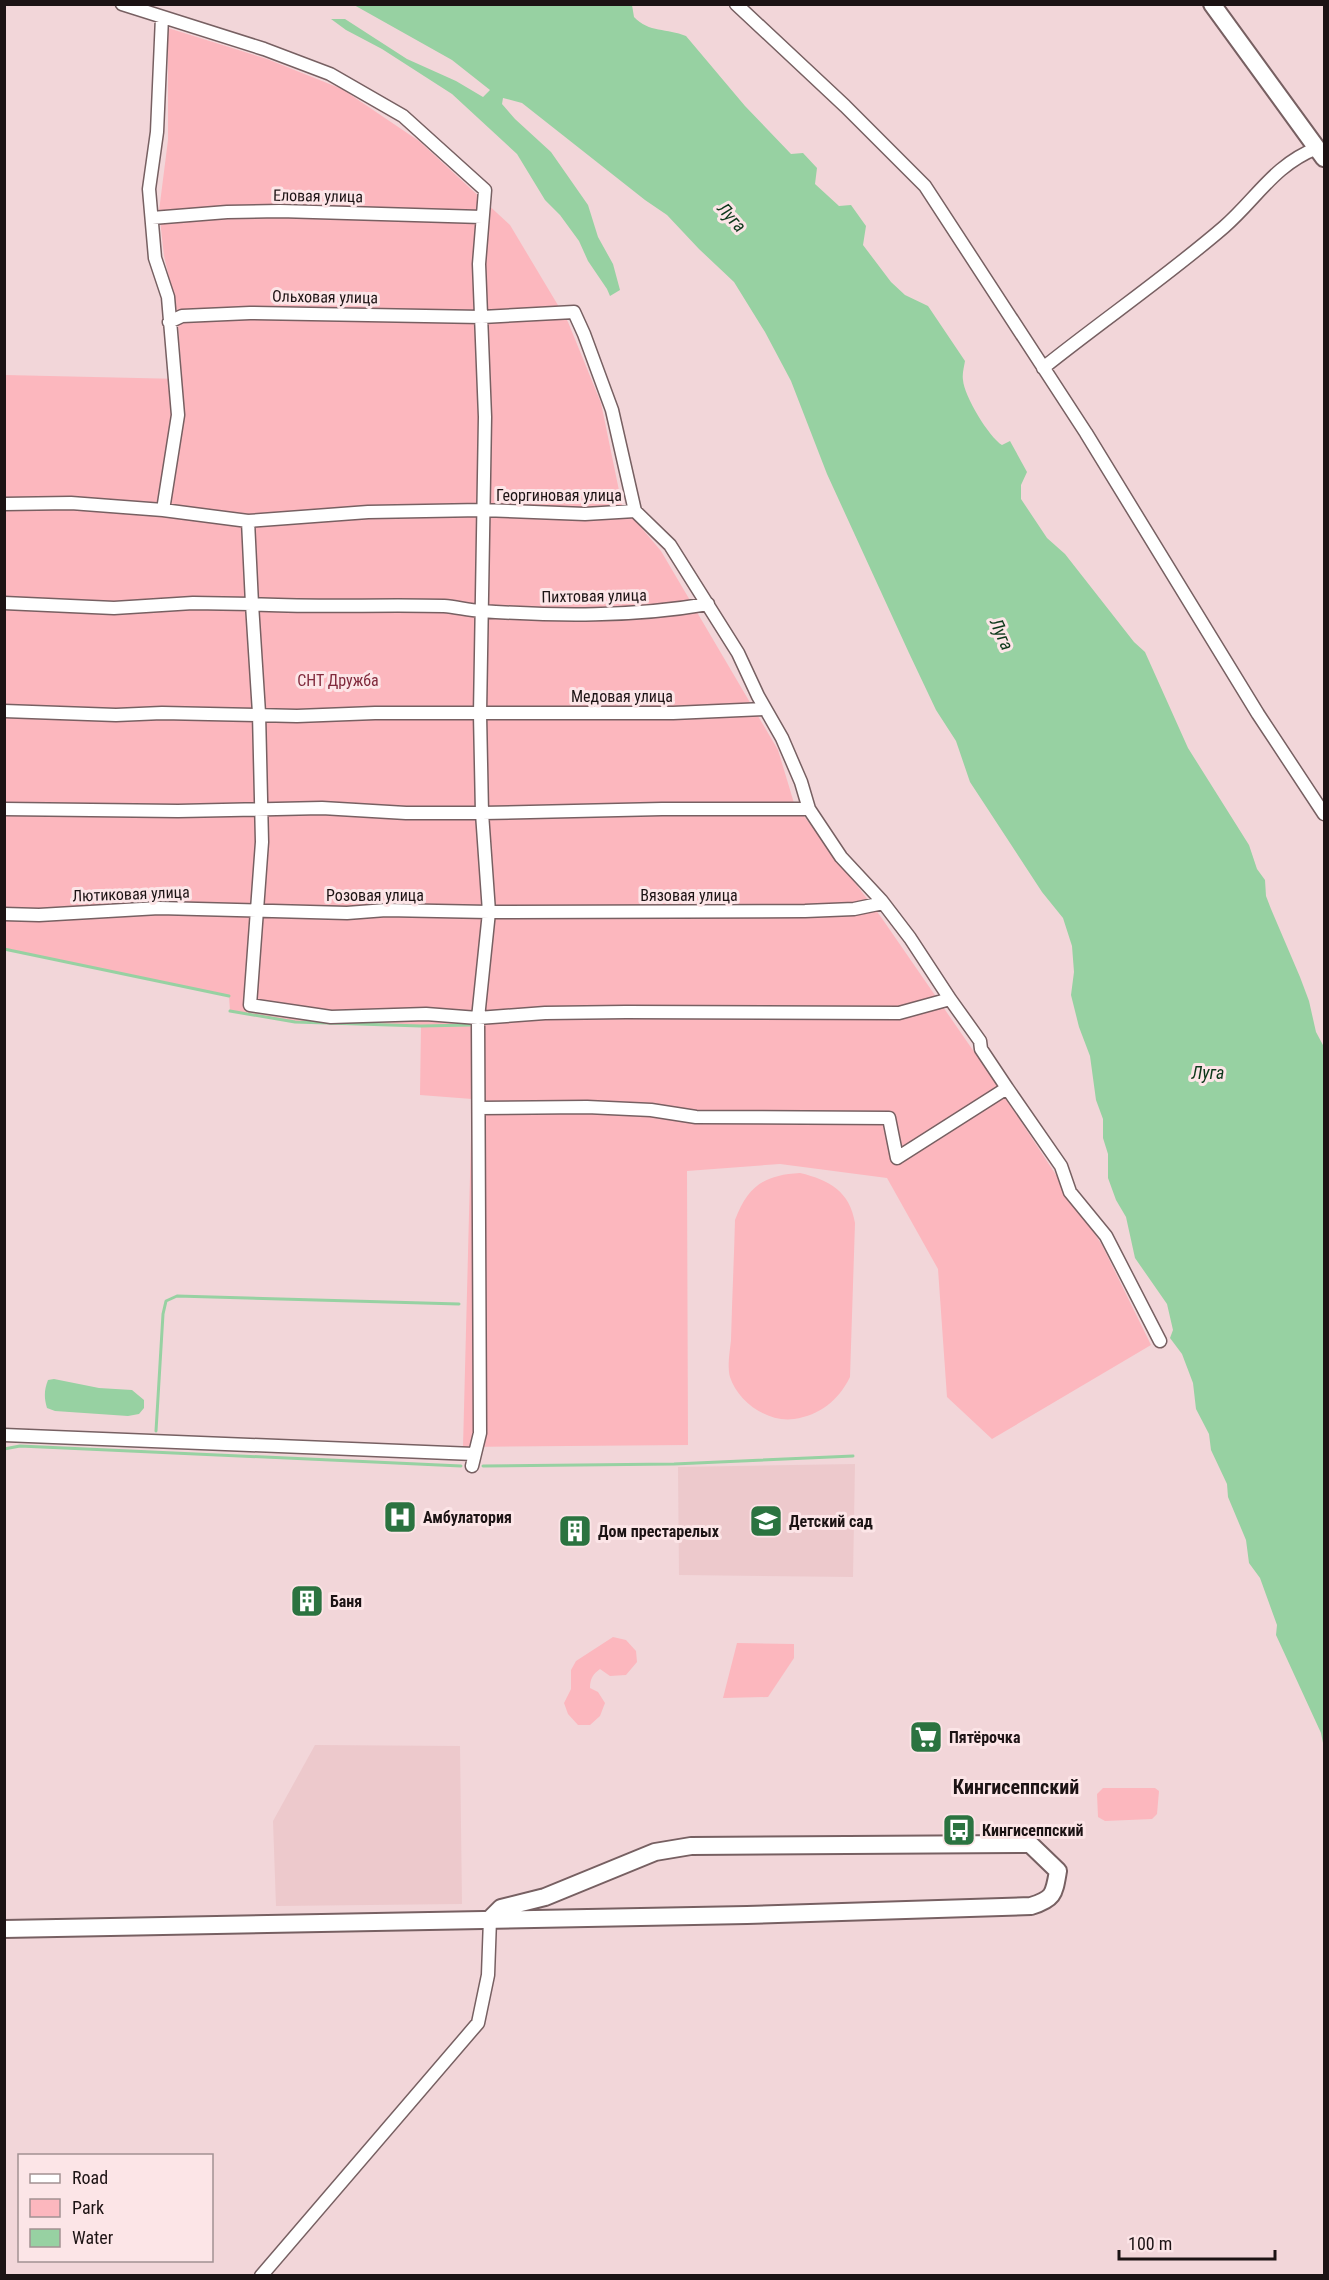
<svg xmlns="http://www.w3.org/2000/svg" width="1329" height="2280" font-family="'Roboto Condensed',sans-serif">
  <rect width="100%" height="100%" fill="#f2d6d9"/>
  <path fill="#edc9cc" d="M855 1464 853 1577 679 1575 678 1467Z
    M315 1745 460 1746 462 1904 276 1906 273 1821Z"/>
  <path fill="#fcb7be" d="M168 28 267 59 342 89 419 141 510 225 568 322 601 403 622 505 661 551 778 750 794 803 881 917 999 1088 1102 1245 1151 1345 992 1439 947 1397 938 1269 887 1178 780 1164 687 1171 688 1445 463 1447 472 1099 420 1095 421 1026 295 1022 230 1011 229 996 5 949V375L182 379 177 311 164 256 159 211 168 140Z
    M800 1173C830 1180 850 1192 855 1223L850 1377C838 1401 820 1415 794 1419 768 1423 738 1402 730 1377 727 1367 730 1350 731 1340 732 1300 734 1260 735 1220 748 1186 764 1175 800 1173Z
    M613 1637 626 1640 636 1651 637 1662 626 1675 610 1676 600 1669C593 1674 590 1679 590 1688L598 1692 605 1703 600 1716 590 1725H578L568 1714 564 1703 571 1689V1670L576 1661Z
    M737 1643 794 1644V1658L768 1697 723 1698Z
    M1103 1788H1155L1159 1791 1157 1814 1152 1819 1105 1821 1098 1817 1097 1794Z"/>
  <path fill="#97d1a2" d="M354 5H632L634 17C649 33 667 28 686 36L745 106 791 154 803 153 817 168 815 184 839 206 851 205 866 226 863 245 891 282 905 295 928 306 965 361C964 367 962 374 963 380 964 396 989 437 1002 445L1010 441 1027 472 1021 485V499L1047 538 1065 554 1134 642 1145 652 1188 748 1249 845 1257 869 1265 880 1266 896 1271 909 1300 977 1309 1001 1316 1032 1324 1047V1748L1321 1733 1276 1635 1277 1625 1260 1578 1249 1563 1246 1540 1228 1497 1227 1484 1211 1450 1209 1434 1196 1409 1193 1383 1182 1354 1170 1338 1173 1330 1167 1304 1135 1258 1126 1217 1116 1200 1108 1178V1154L1103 1138V1119L1096 1100 1090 1056 1079 1027 1071 995 1074 972 1072 946 1063 918 1042 892 970 782 956 741 936 710 909 653 827 474 791 381 765 332 734 282 699 249 667 215 645 200 522 103 503 98 502 104 515 119 551 152 588 205 598 237 613 264 620 290 610 296 607 289 588 261 579 241 560 215 545 200 517 154 452 94 382 49 346 30 331 19H345L407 59 456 81 483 97 490 90 452 60Z
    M54 1379 99 1388 132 1390 144 1400V1408L139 1414 128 1416 55 1411 47 1408C44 1398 44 1390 48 1380Z"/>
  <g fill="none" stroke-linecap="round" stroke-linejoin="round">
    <path stroke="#97d1a2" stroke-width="3" d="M4 949 229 996
      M230 1011 295 1022 421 1026 470 1025
      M156 1431 163 1314 166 1301 177 1296 459 1304
      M4 1449 20 1446 461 1466
      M483 1466 674 1464 853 1456"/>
    <g stroke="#776062" stroke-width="15">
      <path id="street" d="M122 4 264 49 330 74 403 116 485 190 479 264 485 417 480 714 482 813 489 912 478 1018 480 1433 472 1466
        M736 4 845 106 925 186 1086 433 1258 714 1324 814
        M162 17 157 132 149 189 155 258 168 297 178 415 163 510
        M152 218 227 212 280 211 482 217
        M169 322 182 316 250 313 482 317 574 312 584 334 612 410 635 511 670 545 738 653 758 696 782 738 801 782 809 809
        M1043 368C1103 320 1166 277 1224 227 1257 198 1274 165 1317 148
        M4 504 71 503 163 510 248 521 368 512 482 510 585 514 635 511
        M4 603 114 608 193 603 252 604 248 521
        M4 711 116 715 162 713 297 716 375 713H673L765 709
        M4 809 178 811 322 808 406 813H482L662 809H809L841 857 881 900 910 938 950 999
        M4 914 39 915 159 908 347 913 386 910 489 912 805 911 854 909 883 903
        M1007 1088 1061 1166 1070 1192 1106 1236 1160 1341
        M479 1108 587 1107 651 1110 696 1117 889 1118 897 1158 1007 1088 981 1049 980 1041 950 999 899 1013 626 1012 545 1013 478 1018 426 1014 331 1017 250 1005 262 842 259 713 252 604C316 608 380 604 444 606 456 607 468 610 481 611 557 616 633 617 708 604
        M4 1435 474 1454
        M261 2276 478 2023 488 1975 490 1919"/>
    </g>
    <g stroke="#776062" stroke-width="20">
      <path id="secondary" d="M1212 4 1324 158
        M4 1929 747 1915 1031 1906C1054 1899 1054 1894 1058 1871L1030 1844 691 1846 655 1852 545 1897 501 1908 490 1919"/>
    </g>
    <use href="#street" stroke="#fff" stroke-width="12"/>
    <use href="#secondary" stroke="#fff" stroke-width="16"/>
  </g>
  <defs>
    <g id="hospital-square" transform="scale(1.725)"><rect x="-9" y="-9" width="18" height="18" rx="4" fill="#2b7340" stroke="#fce5e7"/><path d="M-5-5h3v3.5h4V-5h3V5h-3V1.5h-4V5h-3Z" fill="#fff"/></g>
    <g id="school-square" transform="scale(1.725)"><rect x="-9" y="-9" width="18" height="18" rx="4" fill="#2b7340" stroke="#fce5e7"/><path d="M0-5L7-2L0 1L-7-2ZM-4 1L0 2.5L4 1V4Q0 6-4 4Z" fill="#fff"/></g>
    <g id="building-square" transform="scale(1.725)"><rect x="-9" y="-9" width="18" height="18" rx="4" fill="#2b7340" stroke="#fce5e7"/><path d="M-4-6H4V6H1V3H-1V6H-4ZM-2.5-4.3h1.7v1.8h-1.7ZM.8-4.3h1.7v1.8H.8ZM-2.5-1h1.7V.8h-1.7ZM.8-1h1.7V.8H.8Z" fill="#fff"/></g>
    <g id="supermarket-square" transform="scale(1.725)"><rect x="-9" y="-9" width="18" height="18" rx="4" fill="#2b7340" stroke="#fce5e7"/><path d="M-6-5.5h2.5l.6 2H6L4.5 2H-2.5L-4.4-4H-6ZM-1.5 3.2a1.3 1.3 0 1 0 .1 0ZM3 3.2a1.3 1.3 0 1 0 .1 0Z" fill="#fff"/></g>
    <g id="bus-square" transform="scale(1.725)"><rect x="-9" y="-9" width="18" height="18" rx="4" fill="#2b7340" stroke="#fce5e7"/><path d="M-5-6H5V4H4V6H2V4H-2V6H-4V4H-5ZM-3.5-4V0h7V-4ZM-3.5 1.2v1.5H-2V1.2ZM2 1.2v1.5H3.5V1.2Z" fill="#fff"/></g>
  </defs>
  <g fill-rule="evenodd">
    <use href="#hospital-square" x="400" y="1517"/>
    <use href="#school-square" x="766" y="1521"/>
    <use href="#building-square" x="575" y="1531"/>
    <use href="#building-square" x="307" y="1601"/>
    <use href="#supermarket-square" x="926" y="1737"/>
    <use href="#bus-square" x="959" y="1830"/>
  </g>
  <g text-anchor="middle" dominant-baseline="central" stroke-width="6" stroke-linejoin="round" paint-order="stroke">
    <g font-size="16" fill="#1c1314" stroke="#fce5e7">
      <text transform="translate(318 196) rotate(1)">Еловая улица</text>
      <text transform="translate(325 297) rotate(1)">Ольховая улица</text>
      <text x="559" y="495">Георгиновая улица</text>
      <text transform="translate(594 596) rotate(-1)">Пихтовая улица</text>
      <text x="622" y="696">Медовая улица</text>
      <text transform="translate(131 894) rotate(-2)">Лютиковая улица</text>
      <text x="375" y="895">Розовая улица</text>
      <text x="689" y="895">Вязовая улица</text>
    </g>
    <g font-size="16" fill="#812a3c" stroke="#fce5e7">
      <text x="338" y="680">СНТ Дружба</text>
    </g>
    <g font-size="16" font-weight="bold" fill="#1c1314" stroke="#fce5e7" text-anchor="start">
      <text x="423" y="1517">Амбулатория</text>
      <text x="789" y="1521">Детский сад</text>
      <text x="598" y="1531">Дом престарелых</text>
      <text x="330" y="1601">Баня</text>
      <text x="949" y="1737">Пятёрочка</text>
      <text x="982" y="1830">Кингисеппский</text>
    </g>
    <g font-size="18" font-style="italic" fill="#0b3719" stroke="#fce5e7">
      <text transform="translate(732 217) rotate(48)">Луга</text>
      <text transform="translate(1002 634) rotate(66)">Луга</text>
      <text x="1208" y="1072">Луга</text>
    </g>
    <g font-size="20" font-weight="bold" fill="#1c1314" stroke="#fce5e7">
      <text x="1016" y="1787">Кингисеппский</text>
    </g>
  </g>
  <rect width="1329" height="2280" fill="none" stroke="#1c1314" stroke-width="12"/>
  <rect x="18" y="2154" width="195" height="108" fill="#fce5e7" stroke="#a29193" stroke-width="1.5"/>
  <rect x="30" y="2174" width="30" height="9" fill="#ffffff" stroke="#a29193" stroke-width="1.5"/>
  <text x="72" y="2184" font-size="18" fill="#1c1314">Road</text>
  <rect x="30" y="2199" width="30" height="18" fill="#fcb7be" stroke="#a29193" stroke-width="1.5"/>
  <text x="72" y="2214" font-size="18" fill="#1c1314">Park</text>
  <rect x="30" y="2229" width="30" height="18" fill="#97d1a2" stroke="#a29193" stroke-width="1.5"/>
  <text x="72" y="2244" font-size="18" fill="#1c1314">Water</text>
  <path d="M1119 2250v9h156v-9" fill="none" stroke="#1c1314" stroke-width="3"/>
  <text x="1128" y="2250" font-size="18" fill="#1c1314" stroke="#fce5e7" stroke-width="4.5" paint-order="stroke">100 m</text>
</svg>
